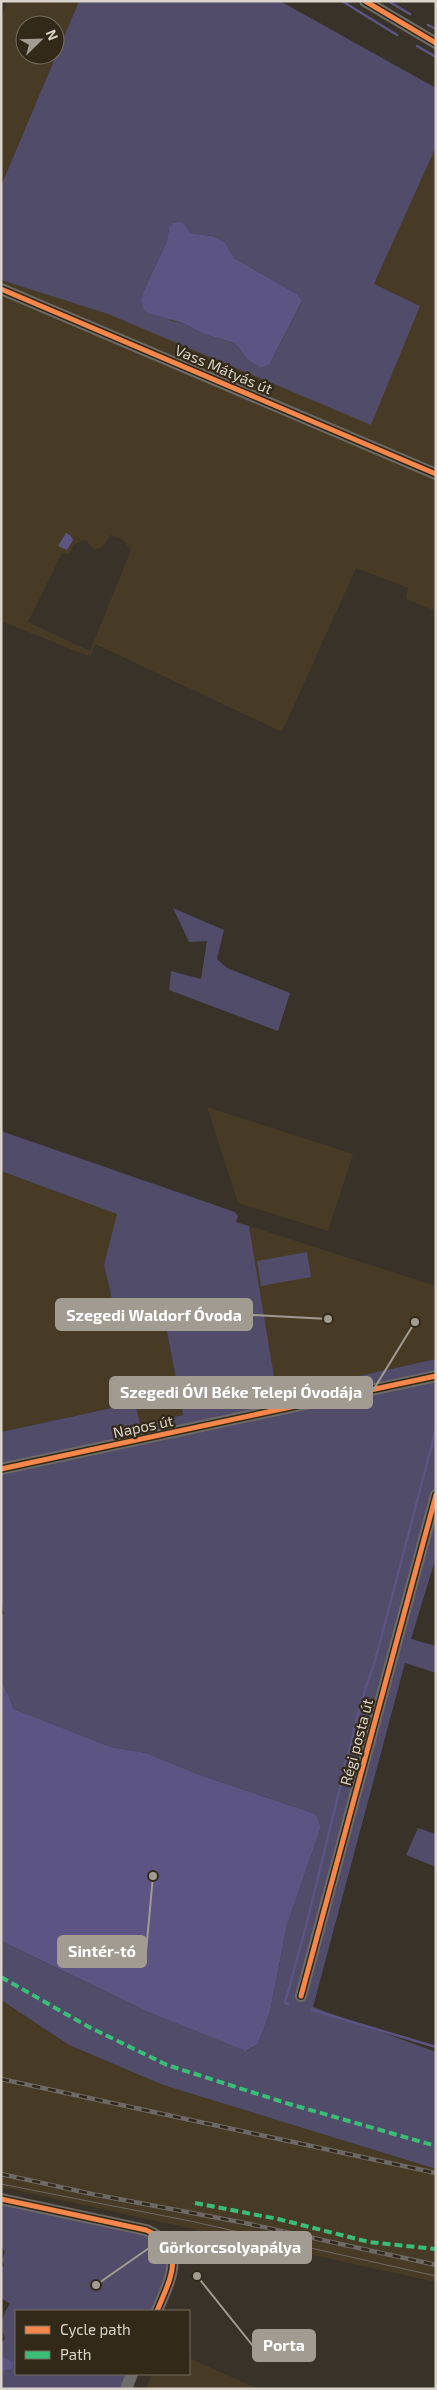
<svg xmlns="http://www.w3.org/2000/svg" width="437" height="2390" font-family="'Exo 2',sans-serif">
  <rect width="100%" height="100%" fill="#383229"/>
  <path fill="#473b26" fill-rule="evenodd" d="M8 1H79L1 186V18ZM25 25H55V55H25Z
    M436 147V611L406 599 408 588 356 568 282 732 95 644 90 657 1 621V280L108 314 374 284ZM111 535 123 540 131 550 90 651 28 622 62 553 70 554 74 545 85 539 94 550 102 547Z
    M207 1107 353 1154 328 1231 238 1203Z
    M1 1171 118 1214 104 1265 117 1321 163 1311 183 1415 139 1424 134 1403 1 1432Z
    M249 1226 436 1286V1359L277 1394Z
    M1 2000 69 2045 163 2085 436 2169V2282L1 2187Z
    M189 2358 259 2389H146L152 2374H189Z"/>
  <path fill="#504c69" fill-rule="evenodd" d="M79 1H280L436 88V147L374 284 420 306 371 425 108 314 1 280V186ZM178 222 190 233 212 236 234 258 297 294 302 302 269 365 261 368 248 360 235 343 204 334 183 323 171 321 144 290 167 241 169 229 173 223Z
    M173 908 224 930 217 959 227 968 290 993 278 1031 169 990 171 971 201 979 207 941 189 942Z
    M1 1131 235 1212 238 1216 236 1222 249 1226 277 1394 436 1359V1557L411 1639 436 1646V1673L405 1663 313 2007 436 2052V2169L163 2085 69 2045 1 2000V1941L148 2012 247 2051 258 2044 270 2012 287 1925 321 1827 316 1814 200 1775 146 1753 111 1747 14 1709 1 1678V1615L4 1614 1 1600V1432L135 1403 140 1424 183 1415 163 1311 117 1321 104 1265 117 1214 1 1171Z
    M307 1252 311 1277 261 1286 257 1261Z
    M418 1828 436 1834V1867L406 1855Z
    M1 2202 146 2230 171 2250 157 2311H16V2374H132L126 2389H1L2 2371 13 2362 2 2358 1 2345 5 2338C0 2327 2 2314 10 2304L1 2298V2268L4 2266 2 2259 5 2252 1 2246Z"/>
  <path fill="#5c5584" d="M178 222 183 223 190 233 212 236 224 242 234 258 297 294 302 301 269 365 261 368 248 360 235 343 204 334 183 323 148 313 143 308 141 301 144 290 167 241 169 228 173 223Z
    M66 533 70 535 73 540 67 550 58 546Z
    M1 1678 14 1709 111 1747 146 1753 200 1775 316 1814 321 1827 287 1925 270 2012 258 2044 246 2051 148 2012 1 1941Z
    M1 2356 13 2362 12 2369 2 2371 1 2373Z"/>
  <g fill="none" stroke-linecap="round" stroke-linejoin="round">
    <path stroke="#5c5584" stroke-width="2.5" d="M342 1 397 35
      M388 1 410 14
      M428 25 436 29
      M417 46 436 57
      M288 2004 285 2003 306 1926 361 1702 375 1661 436 1429
      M312 2010 436 2047"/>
    <path stroke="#6e6c68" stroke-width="12" d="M365 1 436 43
      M1 289 436 474
      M1 1469 436 1376
      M301 1996 436 1495
      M1 2199 146 2230C189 2248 170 2279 157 2311
      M126 2389 132 2374"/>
    <path stroke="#6d6965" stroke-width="1" d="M1 2184 190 2221 436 2276"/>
    <g stroke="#6d6965" stroke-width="4.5">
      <path id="rail" d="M1 2079 436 2173
        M1 2174 92 2194 245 2223 436 2265"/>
    </g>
    <use href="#rail" stroke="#332919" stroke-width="2.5" stroke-dasharray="8" stroke-linecap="butt"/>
    <path stroke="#3abd76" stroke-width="4" stroke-dasharray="8 4" stroke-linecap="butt" d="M1 1977 87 2026 167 2065 286 2103 436 2146
      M195 2203 278 2219 369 2242 436 2249"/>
    <g stroke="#332919" stroke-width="8">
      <path id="cycleway" d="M365 1 436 43
        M1 289 436 474
        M1 1469 436 1376
        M301 1996 436 1495
        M1 2199 146 2230C189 2248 170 2279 157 2311"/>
    </g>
    <use href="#cycleway" stroke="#f5874c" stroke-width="5"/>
  </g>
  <g text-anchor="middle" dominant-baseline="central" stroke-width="4.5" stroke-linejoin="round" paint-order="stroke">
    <g font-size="15" fill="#dad4ca" stroke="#332919">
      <text transform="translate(224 369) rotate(23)">Vass Mátyás út</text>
      <text transform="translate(143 1426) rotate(-12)">Napos út</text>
      <text transform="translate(356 1742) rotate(-75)">Régi posta út</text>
    </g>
  </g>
  <path fill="none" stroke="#a19b92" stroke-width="2" d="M328 1319L252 1315M415 1322L372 1392M153 1876L146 1952M96 2285L149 2248M197 2276L253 2346"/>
  <g fill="#a19b92" stroke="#332919" stroke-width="2">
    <circle cx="328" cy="1319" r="5"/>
    <circle cx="415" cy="1322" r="5"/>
    <circle cx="153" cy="1876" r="5"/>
    <circle cx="96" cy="2285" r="5"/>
    <circle cx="197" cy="2276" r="5"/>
  </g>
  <g fill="#a19b92" stroke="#a19b92" stroke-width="2">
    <rect x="56" y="1299" width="196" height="31" rx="5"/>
    <rect x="110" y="1377" width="262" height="31" rx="5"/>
    <rect x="58" y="1936" width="88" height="31" rx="5"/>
    <rect x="149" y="2232" width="162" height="31" rx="5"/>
    <rect x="253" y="2330" width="62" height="31" rx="5"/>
  </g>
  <g font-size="16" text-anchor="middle" font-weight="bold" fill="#fff">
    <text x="154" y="1321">Szegedi Waldorf Óvoda</text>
    <text x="241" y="1398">Szegedi ÓVI Béke Telepi Óvodája</text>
    <text x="102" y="1957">Sintér-tó</text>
    <text x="230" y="2253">Görkorcsolyapálya</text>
    <text x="284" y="2351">Porta</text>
  </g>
  <rect width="437" height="2390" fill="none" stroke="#dad4ca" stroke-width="5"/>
  <rect x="15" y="2310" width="175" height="65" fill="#332919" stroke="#766d60"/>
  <rect x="25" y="2326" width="25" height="8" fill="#f5874c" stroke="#766d60"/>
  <text x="60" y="2335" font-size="15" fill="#dad4ca">Cycle path</text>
  <rect x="25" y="2351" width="25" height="8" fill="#3abd76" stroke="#766d60"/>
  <text x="60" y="2360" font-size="15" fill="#dad4ca">Path</text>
  <g transform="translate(40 40) rotate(67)"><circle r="24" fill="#332919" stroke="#766d60"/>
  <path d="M0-4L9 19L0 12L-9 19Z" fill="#a19b92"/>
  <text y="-8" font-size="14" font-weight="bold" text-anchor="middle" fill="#dad4ca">N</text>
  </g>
</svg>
